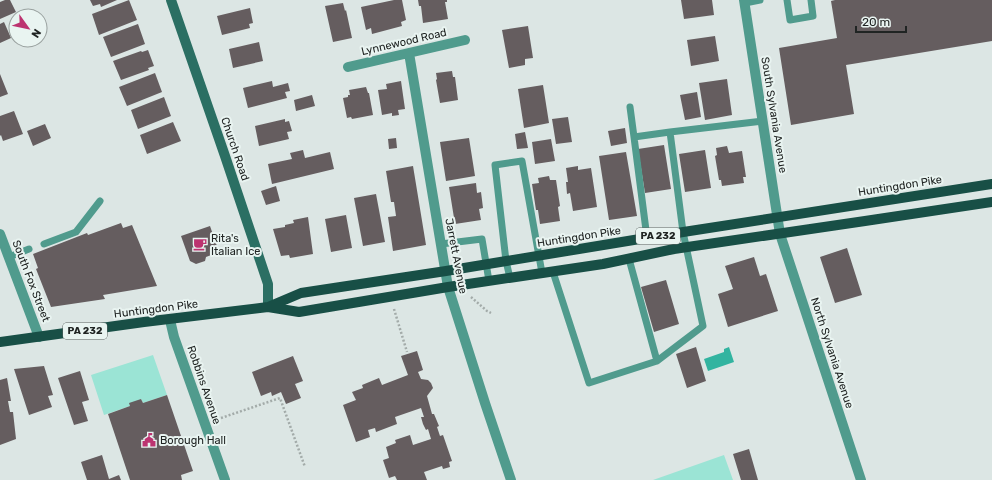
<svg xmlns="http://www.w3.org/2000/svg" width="992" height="480" font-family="Rubik,sans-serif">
  <rect width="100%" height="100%" fill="#dce6e4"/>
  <path fill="#9be4d5" d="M153 355 167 395 143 403 141 399 130 406 104 415 91 375Z
    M724 455 733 480H653Z"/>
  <path fill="#32b4a0" d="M729 347 734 362 708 371 704 359 724 352V349Z"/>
  <path fill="#655d5f" d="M5 0H10L16 12 0 19V2Z
    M90 0H117L101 7 100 4 93 6Z
    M129 0 137 20 99 35 92 14Z
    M394 0H402L406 20 401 22 402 26 372 34 371 28 366 30 361 7Z
    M418 0H447V2H445L448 19 423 23 421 6H419Z
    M681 0H712L714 15 684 19Z
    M835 0H992V41L846 65 854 114 791 125 779 48 837 38 831 1Z
    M343 3 345 11 346 10 352 38 333 42 325 6Z
    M250 8 253 23 249 24 250 28 222 35 217 16Z
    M4 22 11 38 0 43V24Z
    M138 24 145 44 111 57 103 37Z
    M528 26 533 58 525 59V65L509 68 502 30Z
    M715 36 719 61 691 66 687 40Z
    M259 42 263 61 233 68 229 49Z
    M148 50 154 66 148 68 149 70 121 80 113 61 141 51 142 52Z
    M452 71 453 77H455L458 100 440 103 436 80 437 79 436 73Z
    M155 73 162 92 127 106 119 87Z
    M0 74 8 94 0 97Z
    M727 79 732 115 705 120 699 83Z
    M272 81 273 87 288 83 290 91 285 92 287 98 248 108 243 88Z
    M401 81 405 109 398 110 399 115 392 116V113L382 115 378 90 387 89 386 84Z
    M543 85 549 123 524 128 518 89Z
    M366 87 368 93H369L373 115 352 119 351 117 347 118 343 98 348 97V95H350L349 90Z
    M697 92 701 117 685 120 680 95Z
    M312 95 315 106 296 111 294 100Z
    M164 97 171 116 138 129 131 110Z
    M14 111 23 134 3 141 1 135 0 136V116Z
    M568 117 572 142 556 144 552 119Z
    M285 119V122L289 121 292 131 287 132 289 139 259 146 255 126Z
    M173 122 181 141 147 154 140 135Z
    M45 124 51 138 33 146 27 131Z
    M625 128 627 143 611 146 608 131Z
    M525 132 528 148 517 149 515 134Z
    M396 138 397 148 389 149 388 139Z
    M469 138 475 176 446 181 440 142Z
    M551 139 555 161 535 164 532 142Z
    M664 145 671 189 645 193 638 149Z
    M727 146 729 153 742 151 746 177H743L744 183 722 186 721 180H719L715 156 717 155 716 148Z
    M303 150 305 158 330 152 334 169 272 184 268 164 292 159 290 153Z
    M705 150 711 188 685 192 679 154Z
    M626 152 637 216 609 220 599 156Z
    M413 166 426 245 393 251 388 217 396 216 394 202H391L386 171Z
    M578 166V170L591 168 597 207 573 211 570 193 567 194 566 182H568L566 168Z
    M549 176 550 180H556L560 206 558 207 560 221 540 224 538 210H536L532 184 539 183 538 178Z
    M476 183 477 193 481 192 483 208 479 209 481 220 455 224 449 187Z
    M276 186 280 201 266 205 261 191Z
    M376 194 385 242 363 246 354 198Z
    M346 215 352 248 331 252 325 219Z
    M308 217 313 254 290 258 289 255 281 256 273 229 285 227V225L294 223 293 220Z
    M121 223 123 228 132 225 157 286 103 295 105 299 51 307 36 269 38 268 33 254 87 233 88 235Z
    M210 226 219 252 206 257 205 261 196 264 190 261 181 236Z
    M847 248 862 295 835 303 820 257Z
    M754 257 760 276 766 274 778 311 728 327 718 294 733 289 725 266Z
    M666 280 679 324 654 332 641 287Z
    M696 347 706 381 687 388 676 354Z
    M417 351 423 370 418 372 421 379 428 380 431 383 433 388 427 396 432 414H434L439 426 437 427 440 436 443 435 452 461 449 462 450 467 443 469 442 466 424 472 427 480H397L395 476 389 478 383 460 389 458 386 447 396 443 395 440 410 435 413 445 431 439 428 429 426 430 423 424 421 417H424L421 408 395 417 397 424 376 432 375 428 368 430 370 437 356 442 343 405 356 400 352 392 363 388 362 385 379 378 382 385 408 375 401 356Z
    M293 356 303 381 295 384 301 398 286 404 281 392 272 396 271 392 261 396 252 372Z
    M44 366 53 395 48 396 52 407 29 415 14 369Z
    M80 371 89 400 82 402 88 421 74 425 58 378Z
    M7 378 11 401H8L10 412H13L16 439 0 445V380Z
    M167 395 193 471 181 475 182 480H130L108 414 130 406 129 403 141 399 143 403Z
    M749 449 758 480H741L733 454Z
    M102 455 109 479 119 475 121 480H87L81 462Z"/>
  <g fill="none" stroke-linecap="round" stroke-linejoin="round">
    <path stroke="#a3aba9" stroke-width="2.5" stroke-dasharray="2 2" stroke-linecap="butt" d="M471 297 487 311 491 313
      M394 309 407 352
      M221 418 280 398 305 467"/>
    <path stroke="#509b8d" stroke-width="7" d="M787 0 790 20 813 16 811 0
      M745 3 760 0
      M630 107 634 137
      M647 238 634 137 670 132
      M44 244 76 232 100 201
      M441 244 482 239 489 281
      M9 257 29 249
      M629 259 657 361
      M553 272 589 383 657 361 703 326 683 232 670 132 763 121
      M510 278 506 261 495 165 522 161 542 273"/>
    <path stroke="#509b8d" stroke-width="10" d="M744 0 780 234 861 480
      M409 53 448 287 485 403 511 480
      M348 67 465 40
      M0 234 39 337
      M170 320 174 337 225 480"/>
    <path stroke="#2b6f63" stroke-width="10" d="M171 0 225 156 268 284V307"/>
    <path stroke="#184f46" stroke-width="10" d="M268 307 299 312 448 287 603 264 674 249 865 221 992 202
      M0 342 144 322 268 307 301 293 446 271 664 235 992 184"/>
  </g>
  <defs>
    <g id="cafe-bare" transform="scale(1.08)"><path d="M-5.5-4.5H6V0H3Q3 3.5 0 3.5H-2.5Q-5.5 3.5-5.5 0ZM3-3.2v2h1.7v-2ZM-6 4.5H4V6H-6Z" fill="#bc3370" stroke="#e9f4f1" stroke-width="2.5" paint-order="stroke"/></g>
    <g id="civic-bare" transform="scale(1.08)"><path d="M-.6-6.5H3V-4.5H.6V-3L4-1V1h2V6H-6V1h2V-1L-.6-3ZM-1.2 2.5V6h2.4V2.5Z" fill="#bc3370" stroke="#e9f4f1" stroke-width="2.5" paint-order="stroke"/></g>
  </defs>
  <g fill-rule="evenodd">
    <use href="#cafe-bare" x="200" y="244"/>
    <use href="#civic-bare" x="149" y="440"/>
  </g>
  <g text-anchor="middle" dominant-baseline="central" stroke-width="4" stroke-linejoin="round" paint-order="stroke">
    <g fill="#e9f4f1" stroke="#5c6261" stroke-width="1">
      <rect x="636" y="228" width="44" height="16" rx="3"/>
      <rect x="63" y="323" width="44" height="16" rx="3"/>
    </g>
    <g font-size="10" font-weight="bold" fill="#202423">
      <text x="658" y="236">PA 232</text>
      <text x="85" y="331">PA 232</text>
    </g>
    <g font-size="11" fill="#202423" stroke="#e9f4f1">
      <text transform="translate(404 42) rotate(-13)">Lynnewood Road</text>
      <text transform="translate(774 115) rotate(81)">South Sylvania Avenue</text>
      <text transform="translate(235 149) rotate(71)">Church Road</text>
      <text transform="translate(900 186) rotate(-9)">Huntingdon Pike</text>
      <text transform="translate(579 237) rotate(-9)">Huntingdon Pike</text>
      <text transform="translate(456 256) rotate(79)">Jarrett Avenue</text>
      <text transform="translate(31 281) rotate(69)">South Fox Street</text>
      <text transform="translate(156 309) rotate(-7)">Huntingdon Pike</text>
      <text transform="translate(832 353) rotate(72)">North Sylvania Avenue</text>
      <text transform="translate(204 385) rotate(71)">Robbins Avenue</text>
    </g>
    <g font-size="11" fill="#202423" stroke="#e9f4f1" text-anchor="start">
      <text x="211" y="238">Rita's<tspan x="211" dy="13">Italian Ice</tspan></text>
      <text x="160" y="440">Borough Hall</text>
    </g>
  </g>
  <g transform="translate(28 28) rotate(123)"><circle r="19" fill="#e9f4f1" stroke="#99a19f"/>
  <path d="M0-3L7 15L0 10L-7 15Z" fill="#bc3370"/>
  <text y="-6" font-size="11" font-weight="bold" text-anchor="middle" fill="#202423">N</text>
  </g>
  <path d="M856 26v6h50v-6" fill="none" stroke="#202423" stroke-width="2"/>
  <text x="862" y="26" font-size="12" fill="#202423" stroke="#e9f4f1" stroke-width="3" paint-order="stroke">20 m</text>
</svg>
